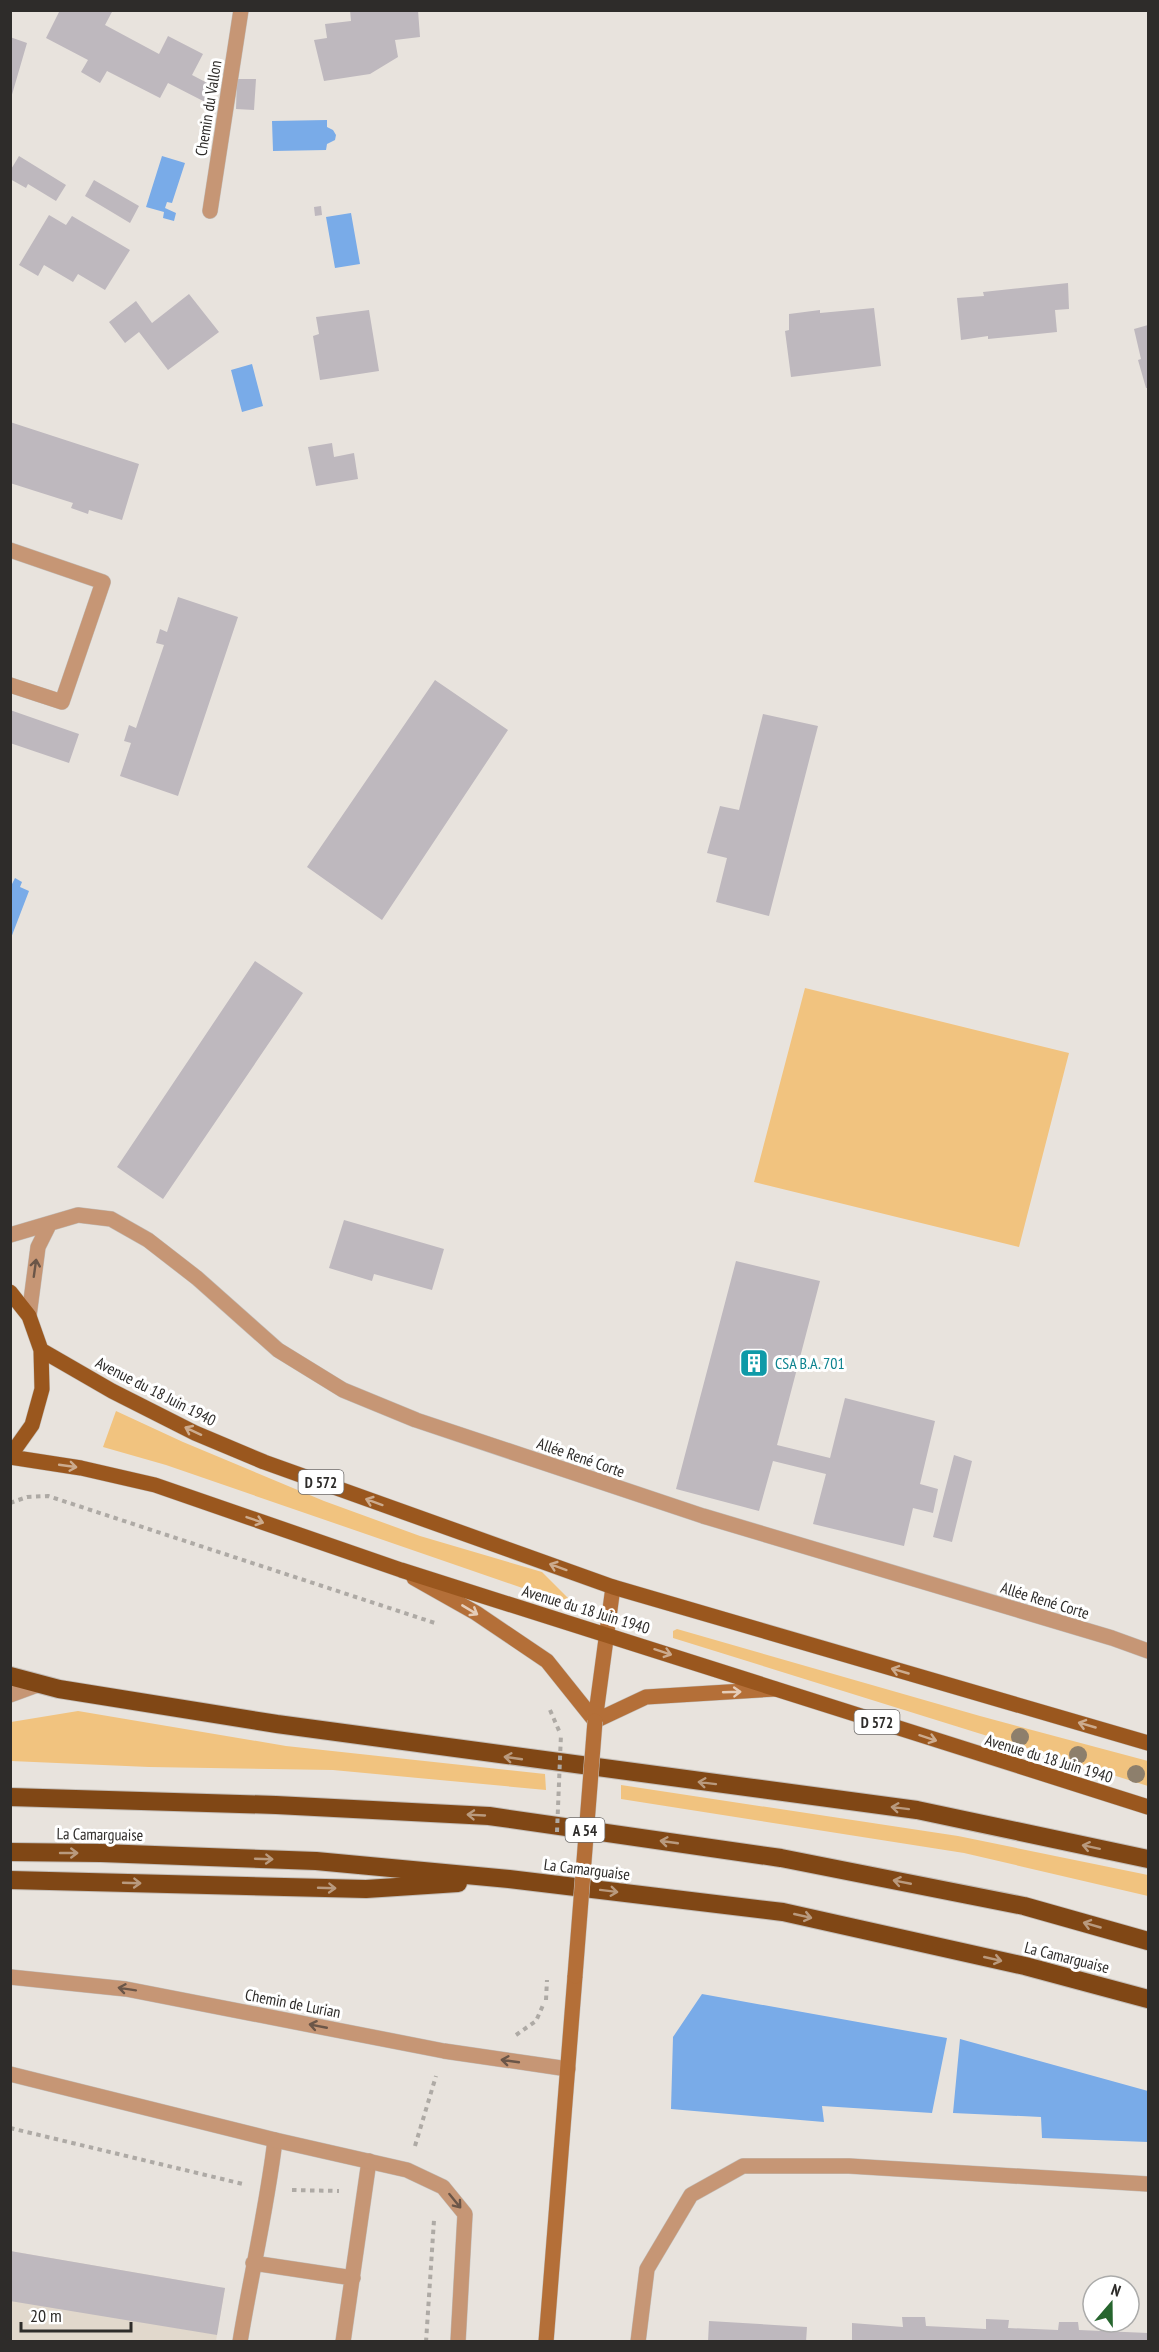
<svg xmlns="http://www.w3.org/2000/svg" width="1159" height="2352" font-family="'PT Sans Narrow',sans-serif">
  <rect width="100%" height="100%" fill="#e8e3dd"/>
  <path fill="#e1d8cc" d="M10 2251 225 2288 216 2341H11Z"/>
  <path fill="#f1c37f" d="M805 988 1069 1053 1019 1247 754 1182Z
    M116 1411 183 1442 324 1501 420 1536 542 1572 569 1599 557 1600 166 1465 103 1447Z
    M677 1629 980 1716 1148 1761V1786L673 1638V1631Z
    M78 1711 286 1746 545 1774 546 1790 333 1770 149 1767 11 1761V1722Z
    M621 1785 958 1836 1148 1875V1896L964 1853 621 1799Z"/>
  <path fill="#79abe8" d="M327 120V127L333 130 336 135 335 140 327 144 326 150 273 151 272 121Z
    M162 156 185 163 172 203 167 202 165 208 176 213 174 221 163 218 164 212 146 207Z
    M351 213 360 264 335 268 326 217Z
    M252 364 263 406 242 412 231 370Z
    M15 878 22 882 20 887 29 891 11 938V883L12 884Z
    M702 1994 947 2038 932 2113 822 2106 824 2122 671 2109 673 2037Z
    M960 2039 1148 2091V2142L1042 2138 1041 2117 953 2113Z"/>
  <path fill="#beb8be" d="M60 10H113L105 25 159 54 168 36 203 54 192 75 215 87 207 103 168 83 160 98 107 71 100 83 81 72 88 60 46 38Z
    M350 10H418L420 37 395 40 398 57 370 74 324 81 314 40 327 38 325 24 351 21Z
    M10 37 27 43 11 98H10Z
    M237 79H256L254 110 236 109Z
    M19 156 66 185 56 201 28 184 26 188 10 179V171Z
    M94 180 139 206 130 223 85 196Z
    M321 206 322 215 315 216 314 207Z
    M49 215 66 225 72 216 130 250 105 290 78 274 73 282 44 265 38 276 19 265Z
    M1068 283 1069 309 1055 310 1057 332 988 339V336L961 340 957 298 984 296 983 292Z
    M189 294 219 332 168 370 139 332 125 343 109 322 136 301 152 323Z
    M874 308 881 366 791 377 785 331 789 330V314L820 310V313Z
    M369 310 379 371 320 380 313 336 319 334 316 317Z
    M1148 325V388H1146L1138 360 1141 359 1134 329Z
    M10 422 139 464 122 520 89 510 88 514 71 508 73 503 10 483Z
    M332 443 334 457 354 453 358 479 316 486 308 447Z
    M178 597 238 617 178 796 120 776 131 743 124 741 129 725 136 728 164 645 156 643 160 629 167 632Z
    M435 680 508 730 382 920 307 867Z
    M10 710 79 734 69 763 10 743Z
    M763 714 818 726 769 916 716 902 727 858 707 853 720 806 739 810Z
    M255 961 303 993 163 1199 117 1167Z
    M344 1220 444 1249 432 1290 374 1274 372 1281 329 1268Z
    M736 1261 820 1281 777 1445 830 1458 845 1398 935 1421 920 1484 938 1489 933 1513 913 1508 904 1546 813 1524 826 1474 773 1461 759 1511 676 1489Z
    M954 1455 972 1461 952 1542 933 1537Z
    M10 2251 225 2288 217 2335 10 2301Z
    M902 2317H925L926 2326 986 2329V2319L1009 2320 1008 2328 1058 2330 1059 2322H1078L1079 2330 1148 2333V2342H852V2323L903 2327Z
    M709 2321 807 2327 806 2342H708Z"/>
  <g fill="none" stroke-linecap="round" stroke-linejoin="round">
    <g stroke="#c3beb9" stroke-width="16">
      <path id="lane" d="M10 1695 40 1684
        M253 2263 353 2278
        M240 2342C251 2274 267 2208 275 2140
        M343 2342 369 2161
        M638 2342 647 2269 691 2195 743 2166H849L1148 2184"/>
    </g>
    <g stroke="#c3beb9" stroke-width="16">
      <path id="street" d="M210 211 241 10
        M10 550 103 582 62 702 10 685
        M10 1235 78 1215 111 1219 148 1240 197 1278 278 1350 343 1390 416 1420 703 1516 1112 1638 1148 1651
        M29 1316 38 1247 50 1223
        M10 1977 126 1989 444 2051 568 2069
        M10 2074 275 2140 407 2170 443 2187 465 2214 458 2342"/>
    </g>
    <g stroke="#c3beb9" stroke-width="16">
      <path id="secondary" d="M414 1578 476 1613 547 1661 595 1721
        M595 1721 646 1697 775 1689
        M595 1721 613 1587
        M546 2342 575 1976"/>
    </g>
    <g stroke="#c3beb9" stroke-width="16">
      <path id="primary" d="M10 1292 29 1316 41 1350 42 1389 32 1425 10 1456
        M41 1350 112 1391 195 1433 264 1462 613 1587 1148 1743
        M10 1457 81 1468 155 1485 401 1570 1148 1807"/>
    </g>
    <g stroke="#c3beb9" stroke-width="20">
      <path id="highway" d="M10 1676 59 1689 277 1724 917 1810 1148 1859
        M10 1797 276 1805 489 1816 781 1858 1024 1906 1148 1941
        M10 1852 101 1853 316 1861 509 1879 783 1912 1025 1966 1148 1999
        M10 1880 366 1889 458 1883"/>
    </g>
    <path stroke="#aeaaa5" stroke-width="4" stroke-dasharray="4.5 4.5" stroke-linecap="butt" d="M10 1503 27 1497 48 1496 438 1624
      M550 1710 560 1733
      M516 2035 536 2021 544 2003
      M10 2128 243 2184
      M415 2146 436 2076
      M292 2190 339 2191
      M426 2342 434 2220"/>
    <use href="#lane" stroke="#c69675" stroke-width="15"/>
    <use href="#street" stroke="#c69675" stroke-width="15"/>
    <use href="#secondary" stroke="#b46f38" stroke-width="15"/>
    <use href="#primary" stroke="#9a571e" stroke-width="15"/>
    <use href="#highway" stroke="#804715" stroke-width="18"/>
    <g stroke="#c3beb9" stroke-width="16" stroke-linecap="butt">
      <path id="secondary-bridge" d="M575 1976 595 1721"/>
    </g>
    <path stroke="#aeaaa5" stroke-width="4" stroke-dasharray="4.5 4.5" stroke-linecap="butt" d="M557 1832 561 1734
      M546 2000 547 1980"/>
    <use href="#secondary-bridge" stroke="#b46f38" stroke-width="15"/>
  </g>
  <g fill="#8d7f6c">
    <circle cx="1020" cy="1737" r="9"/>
    <circle cx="1078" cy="1755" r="9"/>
    <circle cx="1136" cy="1774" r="9"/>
  </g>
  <defs><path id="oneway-shaft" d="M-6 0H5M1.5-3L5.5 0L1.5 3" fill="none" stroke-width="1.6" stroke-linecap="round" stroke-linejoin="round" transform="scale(1.5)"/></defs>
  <g stroke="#6b5648">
    <use href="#oneway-shaft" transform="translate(35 1268) rotate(-82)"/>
    <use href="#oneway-shaft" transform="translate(127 1989) rotate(-171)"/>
    <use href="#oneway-shaft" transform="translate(318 2026) rotate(-169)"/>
    <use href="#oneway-shaft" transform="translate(510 2061) rotate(-172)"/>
    <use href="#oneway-shaft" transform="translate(455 2201) rotate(51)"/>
  </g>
  <g stroke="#ccab8e">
    <use href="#oneway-shaft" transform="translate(193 1431) rotate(-155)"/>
    <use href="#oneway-shaft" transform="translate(68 1466) rotate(8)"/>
    <use href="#oneway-shaft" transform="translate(374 1502) rotate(-160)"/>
    <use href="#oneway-shaft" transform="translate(255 1520) rotate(19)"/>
    <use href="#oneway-shaft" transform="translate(558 1567) rotate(-160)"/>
    <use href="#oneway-shaft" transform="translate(663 1652) rotate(18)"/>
    <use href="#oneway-shaft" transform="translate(900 1671) rotate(-164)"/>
    <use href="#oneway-shaft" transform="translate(1087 1725) rotate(-164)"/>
    <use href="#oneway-shaft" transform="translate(928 1738) rotate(18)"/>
  </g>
  <g stroke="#e5cdb9">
    <use href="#oneway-shaft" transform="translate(470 1610) rotate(31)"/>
    <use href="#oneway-shaft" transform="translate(732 1692) rotate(-2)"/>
  </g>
  <g stroke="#b99a7e">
    <use href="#oneway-shaft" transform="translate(513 1758) rotate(-172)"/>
    <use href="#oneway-shaft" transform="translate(707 1783) rotate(-173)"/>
    <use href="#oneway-shaft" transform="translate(900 1808) rotate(-173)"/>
    <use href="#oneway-shaft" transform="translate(476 1815) rotate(-177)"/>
    <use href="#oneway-shaft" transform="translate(669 1842) rotate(-172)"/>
    <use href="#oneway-shaft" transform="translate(1091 1847) rotate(-168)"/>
    <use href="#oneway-shaft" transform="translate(69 1853)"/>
    <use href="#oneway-shaft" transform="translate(264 1859) rotate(2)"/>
    <use href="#oneway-shaft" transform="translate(902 1882) rotate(-169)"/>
    <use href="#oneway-shaft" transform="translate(132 1883) rotate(2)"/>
    <use href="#oneway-shaft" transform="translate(327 1888) rotate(2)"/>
    <use href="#oneway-shaft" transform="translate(609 1891) rotate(7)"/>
    <use href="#oneway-shaft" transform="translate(803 1916) rotate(13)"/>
    <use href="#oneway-shaft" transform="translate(1092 1925) rotate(-164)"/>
    <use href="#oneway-shaft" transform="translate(993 1959) rotate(13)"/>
  </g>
  <defs>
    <g id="building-square" transform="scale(1.5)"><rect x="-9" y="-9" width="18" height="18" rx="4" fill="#0f9aa8" stroke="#fff"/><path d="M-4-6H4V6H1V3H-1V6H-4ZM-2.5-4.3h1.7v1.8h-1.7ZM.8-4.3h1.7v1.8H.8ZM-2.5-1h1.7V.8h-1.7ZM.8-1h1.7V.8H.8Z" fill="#fff"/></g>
  </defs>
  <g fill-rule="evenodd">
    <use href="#building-square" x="754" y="1363"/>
  </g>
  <g text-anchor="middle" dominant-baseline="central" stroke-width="6" stroke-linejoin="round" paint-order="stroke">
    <g fill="#fff" stroke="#6d6b6a" stroke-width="1.5">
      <rect x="298.5" y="1470" width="45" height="24" rx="4.5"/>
      <rect x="854.5" y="1710" width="45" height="24" rx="4.5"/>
      <rect x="565.5" y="1818" width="39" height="24" rx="4.5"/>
    </g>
    <g font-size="15" font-weight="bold" fill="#2e2c2a">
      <text x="321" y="1482">D 572</text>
      <text x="877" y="1722">D 572</text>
      <text x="585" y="1830">A 54</text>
    </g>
    <g font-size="16" fill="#2e2c2a" stroke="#fff">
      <text transform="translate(208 108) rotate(-81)">Chemin du Vallon</text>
      <text transform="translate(156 1391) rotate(27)">Avenue du 18 Juin 1940</text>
      <text transform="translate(581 1457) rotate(19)">Allée René Corte</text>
      <text transform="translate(1045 1600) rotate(17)">Allée René Corte</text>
      <text transform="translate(586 1609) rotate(17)">Avenue du 18 Juin 1940</text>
      <text transform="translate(1049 1758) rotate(17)">Avenue du 18 Juin 1940</text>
      <text transform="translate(100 1834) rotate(1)">La Camarguaise</text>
      <text transform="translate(587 1869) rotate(7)">La Camarguaise</text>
      <text transform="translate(1067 1957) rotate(14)">La Camarguaise</text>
      <text transform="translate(293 2003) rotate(11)">Chemin de Lurian</text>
    </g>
    <g font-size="16" fill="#0d838f" stroke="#fff" text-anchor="start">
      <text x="775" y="1363">CSA B.A. 701</text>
    </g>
  </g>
  <rect width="1159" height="2352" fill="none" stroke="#2e2c2a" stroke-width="24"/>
  <g transform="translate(1111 2304) rotate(20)"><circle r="28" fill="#ffffff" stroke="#ababaa" stroke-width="1.5"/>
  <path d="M0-4.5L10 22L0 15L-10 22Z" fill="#26652e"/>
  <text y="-9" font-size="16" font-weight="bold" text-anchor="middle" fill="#2e2c2a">N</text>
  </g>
  <path d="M21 2322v9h110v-9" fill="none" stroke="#2e2c2a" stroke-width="3"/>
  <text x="30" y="2322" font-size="18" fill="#2e2c2a" stroke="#ffffff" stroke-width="4.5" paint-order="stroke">20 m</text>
</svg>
